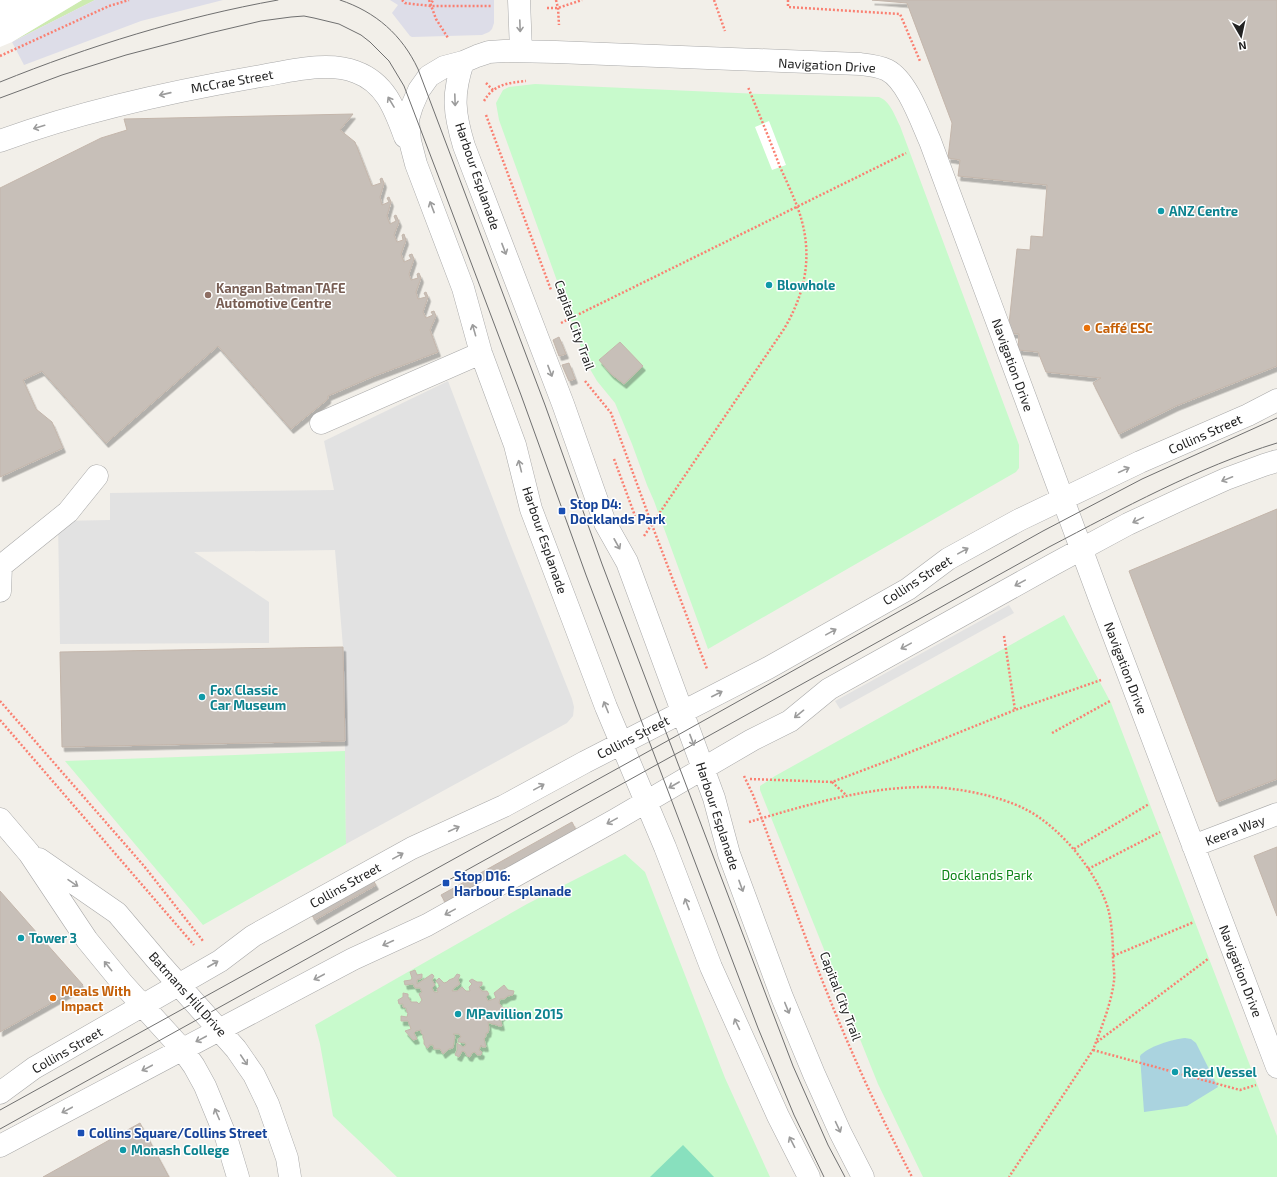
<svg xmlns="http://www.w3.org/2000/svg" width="1277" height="1177" font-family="'Exo 2',sans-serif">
  <defs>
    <filter id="shadow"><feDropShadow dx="2.5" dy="4.5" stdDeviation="0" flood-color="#0004"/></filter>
  </defs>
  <rect width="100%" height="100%" fill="#f2efe9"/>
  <path fill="#cdebb0" d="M82 0H95L12 42Z"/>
  <path fill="#c8facc" d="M535 84 760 94 879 97C890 101 895 116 900 126L1019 445V468L1016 472 708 649 654 501 647 485 632 444 615 403 597 381 587 364 499 120 496 103 503 90 509 87Z
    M1064 615 1111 703 1277 1136V1177H923L878 1084 760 790V786L775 776Z
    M345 751 346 844 203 925 65 761Z
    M625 854 645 872 725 1078 770 1177H397L333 1116 320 1044 315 1025 527 904Z"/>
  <path fill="#88e0be" d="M683 1145 714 1177H650Z"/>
  <path fill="#e2e2e2" d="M448 381 511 546 572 699 574 707 573 716 567 723 346 844 345 751 343 647 335 550 194 552 269 602V643L60 644 58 521 110 520V493L334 490 324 441Z
    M1009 605 1014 613 840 709 835 701Z"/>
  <path fill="#dddde8" d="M95 0H223L141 21 24 65 12 42Z
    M390 0H494V23L492 29 489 32 482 35 412 37 410 36 392 13 398 5Z"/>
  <path fill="#aad3df" d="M1185 1038 1191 1039 1196 1043 1218 1087 1187 1106 1144 1112 1140 1056C1147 1047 1173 1039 1185 1038Z"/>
  <path fill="#fff" d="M0 0H82L12 42 0 47Z
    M769 121 786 165 772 170 755 127Z"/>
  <path fill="#c7bfb8" stroke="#c4b6ab" filter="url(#shadow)" d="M872 0H1277V366L1176 406 1119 434 1093 383 1101 378 1046 372 1038 352 1018 350 1019 334 1008 333 1017 249 1030 250 1031 236 1043 237 1047 185 958 176 960 160 948 158 952 123 907 3Z
    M353 114 340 130 355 142 372 186 381 183 380 179 382 178 384 183 380 197 382 205 389 202 387 198 389 197 391 202 387 216 390 224 396 221 394 216 396 215 399 222 394 235 397 242 403 240 402 235 404 234 406 240 401 254 404 262 411 259 409 255 412 254 414 259 409 274 411 280 418 278 417 274 419 273 421 278 416 292 418 299 426 297 424 293 426 292 428 297 423 312 426 318 433 315 431 312 434 311 436 316 430 330 438 352 372 377 328 396V399L291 429 218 346 106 443 42 371 23 380 36 409 52 422 63 448 0 477V188L101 138 127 130 124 119Z
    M559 337 566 354 559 356 553 340Z
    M620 342 643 366 624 384 611 374 599 360Z
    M569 363 575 379 569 381 562 365Z
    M1277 509V779L1217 802 1129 571Z
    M343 647 345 741 62 747 60 652Z
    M572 822 576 830 445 902 441 895Z
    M1277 847V916L1254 856Z
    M373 880 376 885 315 920 311 914Z
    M0 891 83 985 0 1032Z
    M415 970 417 975 422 974V978L417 980V984L432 974 434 976 432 980 435 985 432 988 434 992H438L437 989 440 986 436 981 439 978 444 983 447 982 449 980 454 978 457 974 460 975 458 980 460 984 454 988 452 991H457L462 987 466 991H470L469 987 472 984 469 981 472 979 477 982H482V985L479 987 482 991H487L489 994 486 997 488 1001 496 998 494 993 504 985 508 990 514 991 513 995 508 996 504 999H500L499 1003 503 1008H508L507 1014 503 1015 500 1018 502 1026H498L497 1025 492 1024 488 1022 489 1029 488 1033H486V1036L484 1039 486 1047H482L481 1045 479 1050 482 1052 481 1055H477L475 1052 472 1053 470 1057 467 1056 465 1052 462 1051 459 1057 455 1055 457 1050V1043L463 1047 466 1045 465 1043 458 1042 459 1038 461 1037 459 1034H453L455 1036 453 1048 449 1049 443 1054 440 1049H434L433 1045H429V1047L427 1048 424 1044V1040L423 1038V1035L421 1033V1030L416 1031 414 1033 417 1039 413 1040 405 1031 411 1029 408 1021H401V1016L407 1017 408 1013 407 1012 406 1008 403 1007V1004H399L398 1000 403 997V993L408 994V997L411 1002H417L419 1004 422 1000 419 994 422 992 420 988H415L413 984 405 985 404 981 411 980 412 978 410 972Z
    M140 1123 169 1177H43Z"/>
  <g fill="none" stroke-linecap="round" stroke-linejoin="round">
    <g stroke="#a9a9a9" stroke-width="23">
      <path id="minor" d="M519 0 521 51
        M463 62C452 95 454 113 464 146L563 404 605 523 627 562 714 798 729 854 782 997 814 1074 840 1132 863 1177
        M0 141C84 110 173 91 261 76 291 71 328 61 356 72 386 83 395 110 405 137
        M321 423 481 353
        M0 591 1 566 68 512 97 476
        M0 819 29 853 87 940 123 984 182 1049 194 1066 205 1086 226 1137 238 1177
        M1193 846 1277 814
        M39 859 117 913 161 965 236 1049 254 1075 268 1104 287 1158 290 1177
        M0 1093 34 1068 220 961 253 936 412 848 504 806 585 762 768 668 908 589 948 559 1019 520 1140 462 1248 415 1277 400
        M0 1146 353 959 427 925 615 820 752 740 790 721 829 689 1054 564 1128 524 1188 496 1226 479 1264 465 1277 461
        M809 1177 778 1116 711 967 665 847 606 707 531 509 515 445 481 353 463 288 416 164 410 141 408 119 412 106 419 90 429 76 444 67 463 62 477 56 489 52 504 51 556 52 860 64C869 65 879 66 887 70 907 80 921 121 930 141L1101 602 1277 1067"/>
    </g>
    <path stroke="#fa8072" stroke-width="2.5" stroke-dasharray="2 2" stroke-linecap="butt" d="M402 0 405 3 430 6H492
      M429 0 436 19 448 38
      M556 0 558 8 559 25
      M714 0 725 31
      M788 0V7L900 14 920 61
      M430 6 433 0
      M547 8H558L582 0
      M0 56 109 6 129 0
      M486 83 493 90
      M484 101C494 84 508 83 526 81
      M486 115 551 290
      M561 323 906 153
      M585 381 611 413 652 525 707 669
      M614 459 635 516
      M644 536 784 329C807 290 814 251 797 206 792 193 786 180 780 167 770 140 759 114 748 87
      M1004 636 1015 710
      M0 701 144 866 203 941
      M0 720 194 945
      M1052 733 1110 701
      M744 776 753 795C785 881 815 968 852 1052 870 1094 891 1136 912 1177
      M750 779 832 782 898 757 1015 710 1101 680
      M832 782 846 795
      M749 822C807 805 865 787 926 787 955 787 1000 796 1025 809 1061 827 1099 874 1109 912 1112 927 1113 942 1113 957 1113 965 1115 974 1114 981 1111 1005 1101 1028 1093 1050L1009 1177
      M1074 849 1149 804
      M1088 869 1160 832
      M1113 956 1194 922
      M1097 1042 1208 959
      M1093 1050 1240 1090 1256 1085"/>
    <use href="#minor" stroke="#fff" stroke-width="22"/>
    <path stroke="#707070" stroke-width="1" d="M340 0C376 12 402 35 418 69L545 405 602 564 793 1066 828 1145 845 1177
      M0 82C89 46 183 17 278 0
      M0 98 62 75 126 55 210 33 261 21 291 17 304 16 314 18 339 24 361 35 370 42 389 61 404 86 441 183 521 395 586 575 758 1028 794 1115 824 1177
      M0 1110 669 740 1043 531 1142 479 1277 418
      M0 1129 1049 547C1122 509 1198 467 1277 443"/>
  </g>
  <defs><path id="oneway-shaft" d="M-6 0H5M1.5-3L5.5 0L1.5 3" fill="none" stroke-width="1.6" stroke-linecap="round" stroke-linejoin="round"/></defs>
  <g stroke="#9c9c9c">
    <use href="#oneway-shaft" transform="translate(520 26) rotate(88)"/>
    <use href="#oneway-shaft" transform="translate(165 94) rotate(167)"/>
    <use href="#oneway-shaft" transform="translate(455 100) rotate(88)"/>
    <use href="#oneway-shaft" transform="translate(391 102) rotate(-121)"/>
    <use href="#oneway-shaft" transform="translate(39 127) rotate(163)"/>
    <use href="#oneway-shaft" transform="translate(432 207) rotate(-111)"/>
    <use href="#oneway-shaft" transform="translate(504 249) rotate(69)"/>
    <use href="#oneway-shaft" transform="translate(474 330) rotate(-106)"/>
    <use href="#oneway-shaft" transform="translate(550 371) rotate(69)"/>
    <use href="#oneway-shaft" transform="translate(520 466) rotate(-104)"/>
    <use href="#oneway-shaft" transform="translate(1124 470) rotate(-25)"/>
    <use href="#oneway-shaft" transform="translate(1227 479) rotate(158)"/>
    <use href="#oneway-shaft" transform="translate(1138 520) rotate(154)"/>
    <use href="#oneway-shaft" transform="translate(617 544) rotate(61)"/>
    <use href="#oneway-shaft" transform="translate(963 551) rotate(-29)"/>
    <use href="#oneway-shaft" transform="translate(1020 583) rotate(151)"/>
    <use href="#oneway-shaft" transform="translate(831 632) rotate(-29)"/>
    <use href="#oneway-shaft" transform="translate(906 646) rotate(151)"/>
    <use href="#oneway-shaft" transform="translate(717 694) rotate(-27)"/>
    <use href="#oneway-shaft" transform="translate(606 707) rotate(-112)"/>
    <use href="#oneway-shaft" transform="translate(799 714) rotate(141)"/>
    <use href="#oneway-shaft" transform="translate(692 740) rotate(69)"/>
    <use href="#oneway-shaft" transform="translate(674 785) rotate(150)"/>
    <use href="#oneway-shaft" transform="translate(539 787) rotate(-29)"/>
    <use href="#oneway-shaft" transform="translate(612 821) rotate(151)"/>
    <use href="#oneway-shaft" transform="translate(454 829) rotate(-25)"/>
    <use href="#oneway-shaft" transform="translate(398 856) rotate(-29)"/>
    <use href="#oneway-shaft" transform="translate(73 883) rotate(34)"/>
    <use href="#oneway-shaft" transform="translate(741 886) rotate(70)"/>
    <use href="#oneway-shaft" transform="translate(687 904) rotate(-111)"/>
    <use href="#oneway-shaft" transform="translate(450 912) rotate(151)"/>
    <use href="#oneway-shaft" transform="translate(388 943) rotate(155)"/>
    <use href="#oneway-shaft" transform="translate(213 964) rotate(-30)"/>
    <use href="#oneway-shaft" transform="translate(108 966) rotate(-129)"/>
    <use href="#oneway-shaft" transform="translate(319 977) rotate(152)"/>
    <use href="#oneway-shaft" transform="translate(787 1008) rotate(68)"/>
    <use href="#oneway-shaft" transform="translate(737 1024) rotate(-115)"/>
    <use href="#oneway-shaft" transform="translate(201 1039) rotate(152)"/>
    <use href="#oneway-shaft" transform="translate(244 1060) rotate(56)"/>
    <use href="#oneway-shaft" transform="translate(147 1068) rotate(152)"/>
    <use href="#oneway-shaft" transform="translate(67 1110) rotate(152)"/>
    <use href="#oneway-shaft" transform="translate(217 1114) rotate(-113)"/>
    <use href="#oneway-shaft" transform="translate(838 1127) rotate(65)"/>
    <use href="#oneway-shaft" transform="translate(792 1142) rotate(-117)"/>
  </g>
  <g fill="#0f9aa8" stroke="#fff" stroke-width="1.5">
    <circle cx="1161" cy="211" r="4"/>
    <circle cx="769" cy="285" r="4"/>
    <circle cx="202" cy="697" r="4"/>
    <circle cx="21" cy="938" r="4"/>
    <circle cx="458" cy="1014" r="4"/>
    <circle cx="1175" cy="1072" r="4"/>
    <circle cx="123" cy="1150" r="4"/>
  </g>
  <circle fill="#8d6e63" stroke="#fff" stroke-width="1.5" cx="208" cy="295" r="4"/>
  <g fill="#e8710a" stroke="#fff" stroke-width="1.5">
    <circle cx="1087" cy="328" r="4"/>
    <circle cx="53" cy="998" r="4"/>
  </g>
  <g fill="#1a4fb4" stroke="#fff" stroke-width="1.5">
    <rect x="558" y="507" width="8" height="8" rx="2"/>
    <rect x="442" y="879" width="8" height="8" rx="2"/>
    <rect x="77" y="1129" width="8" height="8" rx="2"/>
  </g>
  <g text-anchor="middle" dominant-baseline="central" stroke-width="3" stroke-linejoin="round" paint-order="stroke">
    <g font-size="13" fill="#222" stroke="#fff">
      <text transform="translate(827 65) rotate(3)">Navigation Drive</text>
      <text transform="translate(232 81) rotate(-10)">McCrae Street</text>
      <text transform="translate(478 176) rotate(71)">Harbour Esplanade</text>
      <text transform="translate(575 325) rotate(70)">Capital City Trail</text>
      <text transform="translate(1013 365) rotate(70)">Navigation Drive</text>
      <text transform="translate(1205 434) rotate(-24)">Collins Street</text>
      <text transform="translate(545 540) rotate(71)">Harbour Esplanade</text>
      <text transform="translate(917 580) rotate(-33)">Collins Street</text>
      <text transform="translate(1126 668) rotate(69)">Navigation Drive</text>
      <text transform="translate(633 737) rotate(-27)">Collins Street</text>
      <text transform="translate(718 816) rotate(72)">Harbour Esplanade</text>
      <text transform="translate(1235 830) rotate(-21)">Keera Way</text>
      <text transform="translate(345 885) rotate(-29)">Collins Street</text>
      <text transform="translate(1241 971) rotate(69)">Navigation Drive</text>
      <text transform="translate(188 994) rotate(48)">Batmans Hill Drive</text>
      <text transform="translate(841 996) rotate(69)">Capital City Trail</text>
      <text transform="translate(67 1050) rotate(-30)">Collins Street</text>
    </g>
    <g font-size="13" font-weight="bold" fill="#0d838f" stroke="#fff" text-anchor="start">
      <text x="1169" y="211">ANZ Centre</text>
      <text x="777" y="285">Blowhole</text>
      <text x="210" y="690">Fox Classic<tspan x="210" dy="15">Car Museum</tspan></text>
      <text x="29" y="938">Tower 3</text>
      <text x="466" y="1014">MPavillion 2015</text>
      <text x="1183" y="1072">Reed Vessel</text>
      <text x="131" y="1150">Monash College</text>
    </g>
    <g font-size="13" font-weight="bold" fill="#785e54" stroke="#fff" text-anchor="start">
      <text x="216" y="288">Kangan Batman TAFE<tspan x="216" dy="15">Automotive Centre</tspan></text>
    </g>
    <g font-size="13" font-weight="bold" fill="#c56008" stroke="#fff" text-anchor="start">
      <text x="1095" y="328">Caffé ESC</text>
      <text x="61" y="991">Meals With<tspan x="61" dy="15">Impact</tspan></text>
    </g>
    <g font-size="13" font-weight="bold" fill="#164399" stroke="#fff" text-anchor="start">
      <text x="570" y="504">Stop D4:<tspan x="570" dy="15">Docklands Park</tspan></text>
      <text x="454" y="876">Stop D16:<tspan x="454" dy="15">Harbour Esplanade</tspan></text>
      <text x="89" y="1133">Collins Square/Collins Street</text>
    </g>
    <g font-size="13" fill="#0c8416" stroke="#fff">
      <text x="987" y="875">Docklands Park</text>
    </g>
  </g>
  <g transform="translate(1241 36) rotate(171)" stroke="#ffffff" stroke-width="3" paint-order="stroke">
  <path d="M0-3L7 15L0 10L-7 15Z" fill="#222222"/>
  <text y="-6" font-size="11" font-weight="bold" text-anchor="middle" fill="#222222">N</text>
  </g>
</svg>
